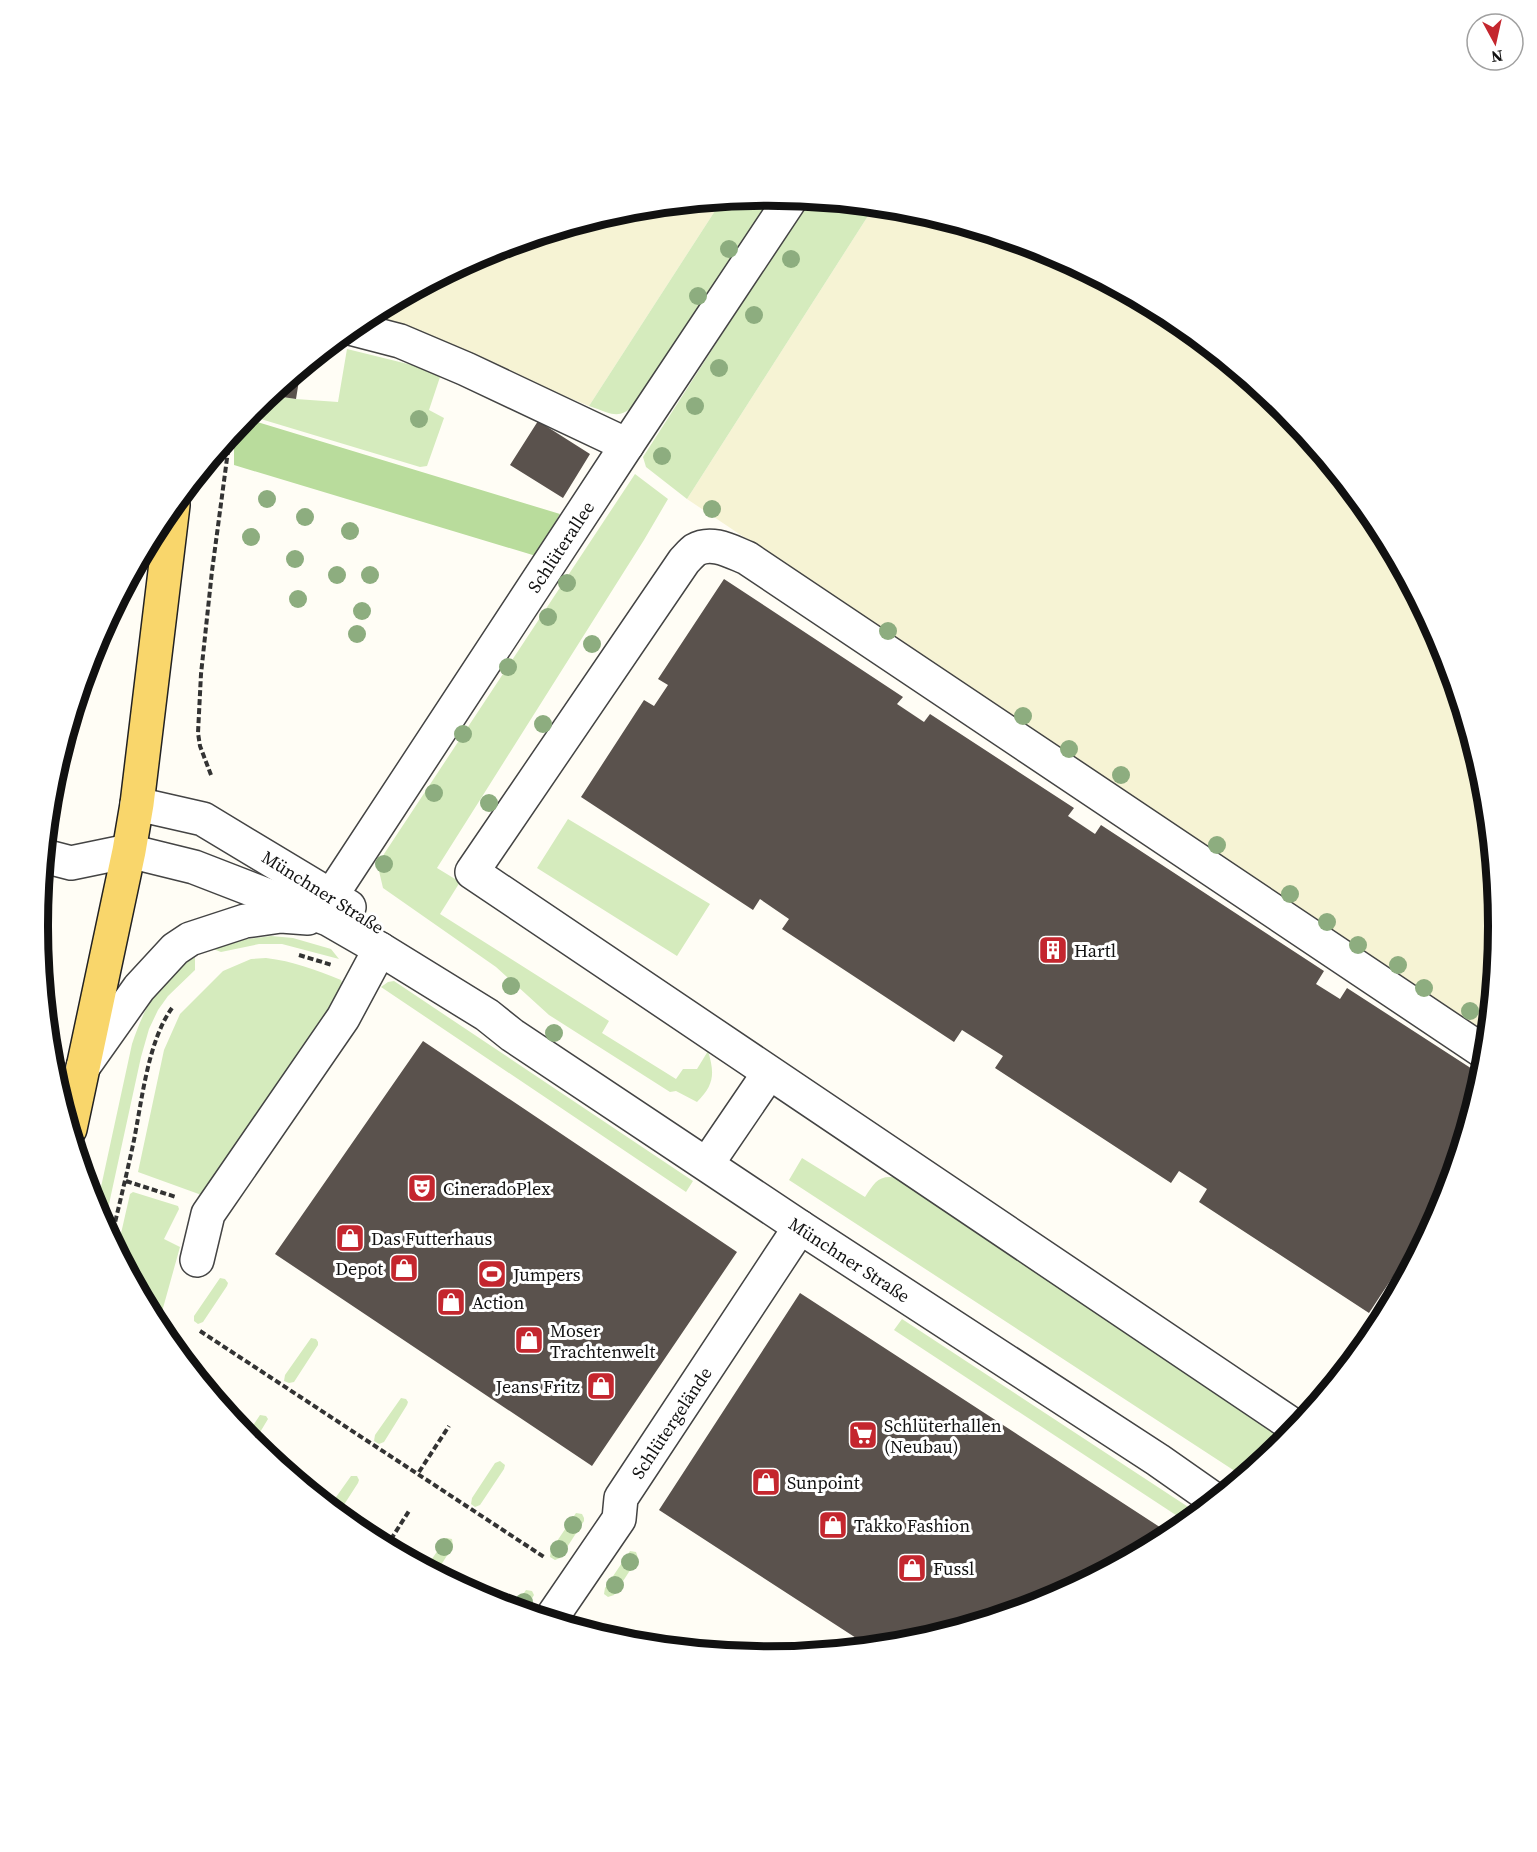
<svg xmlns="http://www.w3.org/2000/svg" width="1537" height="1852" font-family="'Source Serif 4',serif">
  <rect width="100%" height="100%" fill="#fffdf5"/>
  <path fill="#f6f3d4" d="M722 200 589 406 369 315 489 251 626 209Z
    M875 205 911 209 1049 251 1175 318 1286 409 1376 520 1444 647 1486 784 1499 926 1489 1036 687 499Z"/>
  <path fill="#d5ebbd" d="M769 195 778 196 642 400C617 420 618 416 589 406L722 200Z
    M809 199 875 205 687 499 646 467 643 457Z
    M347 349 416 366 440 377 429 410 444 418 427 466 420 467 247 415 269 395 296 399 338 402Z
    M635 474 668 499 644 540 437 868 460 882 440 914 609 1021 602 1033 676 1079 683 1069H697L708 1051C715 1074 714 1085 697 1102L676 1091 670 1092 549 1015 496 967 383 888 379 871 384 854Z
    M568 819 710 904 677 956 537 868Z
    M271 936 293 938 331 949 339 959 282 944H259L221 952 213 949 232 941Z
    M195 957V970L168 996 158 1010 149 1029 141 1057 104 1227 96 1210 132 1044C145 1005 160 979 195 957Z
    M266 958C293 961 316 970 341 980L344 988 207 1197 138 1172 164 1050 180 1014 223 971 251 959Z
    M394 981 693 1181 686 1192 381 987 388 982Z
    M802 1158 865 1197C875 1182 879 1174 898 1178L1290 1437 1244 1477 789 1180Z
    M133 1192 178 1206 179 1209 164 1239 180 1247 158 1326 117 1251 130 1194Z
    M220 1278 225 1279 228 1283 227 1286 203 1322 198 1324 194 1321V1316Z
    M902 1319 1173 1497 1199 1514 1188 1523 894 1330Z
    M311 1338 316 1339 318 1342V1345L294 1382 289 1383 284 1381 285 1375Z
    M401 1398 406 1399 408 1402 407 1405 384 1442 379 1444 374 1441 375 1435Z
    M260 1415 266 1416 268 1419 253 1444 246 1436Z
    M500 1461 505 1465 504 1469 480 1505 475 1507 471 1504 472 1498 495 1463Z
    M351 1476H357L359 1480 358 1483 338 1514 329 1507Z
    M576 1513 582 1514 584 1518V1521L560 1558 555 1560 550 1557 551 1550Z
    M446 1538 452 1539 453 1546 436 1573 426 1568Z
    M630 1551 636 1552 638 1558 614 1595 608 1597 604 1594 605 1588Z
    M526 1590 532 1591 534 1595 524 1612 513 1609Z"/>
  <path fill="#b9dc9c" d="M244 418 560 514 536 556 234 465V430Z
    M41 959 53 962 45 1000Z"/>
  <path fill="#5a524d" d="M301 368 296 399 269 395 293 375Z
    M538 421 590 454 563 498 510 465Z
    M724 579 903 697 897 704 924 722 930 714 1074 808 1068 816 1095 834 1101 825 1324 971 1316 984 1340 999 1347 988 1483 1076 1448 1193 1369 1313 1199 1202 1207 1189 1179 1171 1171 1183 995 1068 1003 1056 962 1030 954 1042 782 929 789 919 760 899 753 910 581 797 644 700 654 706 668 685 658 679Z
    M423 1041 737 1252 592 1466 275 1254Z
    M800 1293 1172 1535 1048 1601 911 1643 870 1647 659 1510Z"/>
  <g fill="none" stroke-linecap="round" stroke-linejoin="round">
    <g stroke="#444" stroke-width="36">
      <g id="minor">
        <path d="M350 328 400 341 466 369 627 445"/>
        <path d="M137 804 203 819 349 907"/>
        <path id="s1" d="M44 856 71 863 129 851 194 867 328 919 380 949 487 1015 512 1035 800 1227 1158 1460 1215 1500"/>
        <path id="s2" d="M331 896 627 445 792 197"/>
        <path d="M83 1067 139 988 175 949 190 939 245 921 281 916 308 918"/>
        <path d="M707 1164 769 1073"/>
        <path d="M197 1260 208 1214 343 1018 380 949"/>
        <path d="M1297 1428 472 872 684 561C688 557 691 553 695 550 712 540 732 552 747 558L1487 1054"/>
        <path id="s3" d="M550 1620 619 1519 621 1498 800 1227"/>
      </g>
    </g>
    <g stroke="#222" stroke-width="36">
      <path id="major" d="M70 1129 129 851 137 804 173 505"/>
    </g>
    <path stroke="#333" stroke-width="4" stroke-dasharray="6 3" stroke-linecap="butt" d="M211 775 200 746 198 733 201 674 212 571 230 436
      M299 955 332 965
      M126 1181 176 1197
      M111 1239C119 1206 127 1173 134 1140 142 1100 148 1041 172 1008
      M200 1331 544 1557
      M419 1472 449 1426
      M386 1547 409 1511"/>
    <use href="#minor" stroke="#fff" stroke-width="33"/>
    <use href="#major" stroke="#f9d66b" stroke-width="33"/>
  </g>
  <g fill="#8dad7f">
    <circle cx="729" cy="249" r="9"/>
    <circle cx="791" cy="259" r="9"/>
    <circle cx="698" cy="296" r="9"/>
    <circle cx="754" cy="315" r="9"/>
    <circle cx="719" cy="368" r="9"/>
    <circle cx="695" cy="406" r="9"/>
    <circle cx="419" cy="419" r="9"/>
    <circle cx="662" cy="456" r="9"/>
    <circle cx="267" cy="499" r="9"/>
    <circle cx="712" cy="509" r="9"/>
    <circle cx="305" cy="517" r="9"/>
    <circle cx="350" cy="531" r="9"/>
    <circle cx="251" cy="537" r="9"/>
    <circle cx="295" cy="559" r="9"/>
    <circle cx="337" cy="575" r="9"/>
    <circle cx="370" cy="575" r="9"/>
    <circle cx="567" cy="583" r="9"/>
    <circle cx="298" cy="599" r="9"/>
    <circle cx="362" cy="611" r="9"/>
    <circle cx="548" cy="617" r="9"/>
    <circle cx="888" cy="631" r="9"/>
    <circle cx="357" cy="634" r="9"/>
    <circle cx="592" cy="644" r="9"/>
    <circle cx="508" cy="667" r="9"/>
    <circle cx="1023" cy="716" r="9"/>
    <circle cx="543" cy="724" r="9"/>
    <circle cx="463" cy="734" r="9"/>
    <circle cx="1069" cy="749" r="9"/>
    <circle cx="1121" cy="775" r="9"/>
    <circle cx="434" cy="793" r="9"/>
    <circle cx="489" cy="803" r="9"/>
    <circle cx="1217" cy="845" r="9"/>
    <circle cx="384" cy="864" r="9"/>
    <circle cx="1290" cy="894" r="9"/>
    <circle cx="1327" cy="922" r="9"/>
    <circle cx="1358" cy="945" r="9"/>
    <circle cx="1398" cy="965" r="9"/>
    <circle cx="511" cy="986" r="9"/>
    <circle cx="1424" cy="988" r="9"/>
    <circle cx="1470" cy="1011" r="9"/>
    <circle cx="554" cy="1033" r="9"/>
    <circle cx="573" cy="1525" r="9"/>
    <circle cx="444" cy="1547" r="9"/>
    <circle cx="559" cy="1549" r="9"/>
    <circle cx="630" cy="1562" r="9"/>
    <circle cx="615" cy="1585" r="9"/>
    <circle cx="524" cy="1602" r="9"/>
  </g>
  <defs>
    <g id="building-square" transform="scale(1.5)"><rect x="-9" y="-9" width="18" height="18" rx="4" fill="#c4262e" stroke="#fff"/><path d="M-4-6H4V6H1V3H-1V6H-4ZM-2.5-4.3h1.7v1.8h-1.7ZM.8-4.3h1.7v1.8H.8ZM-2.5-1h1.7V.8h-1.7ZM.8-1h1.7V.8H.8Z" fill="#fff"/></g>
    <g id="theatre-square" transform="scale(1.5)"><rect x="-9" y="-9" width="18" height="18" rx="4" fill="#c4262e" stroke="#fff"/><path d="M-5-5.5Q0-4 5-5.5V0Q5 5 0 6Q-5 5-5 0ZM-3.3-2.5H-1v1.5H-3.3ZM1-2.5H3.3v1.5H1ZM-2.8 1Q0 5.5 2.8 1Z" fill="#fff"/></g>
    <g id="shop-square" transform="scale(1.5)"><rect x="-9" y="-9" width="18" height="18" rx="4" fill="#c4262e" stroke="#fff"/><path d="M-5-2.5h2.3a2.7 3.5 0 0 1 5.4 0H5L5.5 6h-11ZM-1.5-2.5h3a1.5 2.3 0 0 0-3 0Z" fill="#fff"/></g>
    <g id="stadium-square" transform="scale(1.5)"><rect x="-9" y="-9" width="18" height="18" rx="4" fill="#c4262e" stroke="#fff"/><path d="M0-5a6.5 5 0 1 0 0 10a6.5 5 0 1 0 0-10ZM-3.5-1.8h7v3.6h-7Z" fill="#fff"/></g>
    <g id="supermarket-square" transform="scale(1.5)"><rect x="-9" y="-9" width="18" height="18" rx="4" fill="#c4262e" stroke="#fff"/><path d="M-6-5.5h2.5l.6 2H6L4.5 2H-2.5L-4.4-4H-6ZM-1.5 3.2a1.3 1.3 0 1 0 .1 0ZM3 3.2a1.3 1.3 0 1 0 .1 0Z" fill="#fff"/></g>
  </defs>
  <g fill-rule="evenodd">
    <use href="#building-square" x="1053" y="950"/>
    <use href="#theatre-square" x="422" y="1188"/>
    <use href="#shop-square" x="350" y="1238"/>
    <use href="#shop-square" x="404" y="1268"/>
    <use href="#stadium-square" x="492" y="1274"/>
    <use href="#shop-square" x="451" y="1302"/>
    <use href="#shop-square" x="529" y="1340"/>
    <use href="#shop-square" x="601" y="1386"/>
    <use href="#supermarket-square" x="863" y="1435"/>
    <use href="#shop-square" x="766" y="1482"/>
    <use href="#shop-square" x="833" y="1525"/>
    <use href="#shop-square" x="912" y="1568"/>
  </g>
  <g text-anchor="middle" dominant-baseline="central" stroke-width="6" stroke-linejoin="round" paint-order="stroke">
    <g font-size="18" fill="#111" stroke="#fff">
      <text stroke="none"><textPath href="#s2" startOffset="418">Schlüterallee</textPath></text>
      <text transform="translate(323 892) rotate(32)">Münchner Straße</text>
      <text stroke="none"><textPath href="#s1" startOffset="921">Münchner Straße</textPath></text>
      <text stroke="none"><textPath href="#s3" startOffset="234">Schlütergelände</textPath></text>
    </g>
    <g font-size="18" fill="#111" stroke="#fff" text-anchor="start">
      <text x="1074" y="950">Hartl</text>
      <text x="443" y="1188">CineradoPlex</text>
      <text x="371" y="1238">Das Futterhaus</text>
      <text x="383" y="1268" text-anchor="end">Depot</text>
      <text x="513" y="1274">Jumpers</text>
      <text x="472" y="1302">Action</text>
      <text x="550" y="1330">Moser<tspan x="550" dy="21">Trachtenwelt</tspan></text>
      <text x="580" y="1386" text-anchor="end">Jeans Fritz</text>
      <text x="884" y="1425">Schlüterhallen<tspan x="884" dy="21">(Neubau)</tspan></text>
      <text x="787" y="1482">Sunpoint</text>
      <text x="854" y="1525">Takko Fashion</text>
      <text x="933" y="1568">Fussl</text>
    </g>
  </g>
  <path d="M0 0H1537V1852H0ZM48 926a720 720 0 1 1 1440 0a720 720 0 1 1-1440 0Z" fill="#fff" fill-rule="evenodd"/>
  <path fill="none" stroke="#111" stroke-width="8" d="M48 926a720 720 0 1 1 1440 0a720 720 0 1 1-1440 0Z"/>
  <g transform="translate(1495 42) rotate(172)"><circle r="28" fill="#ffffff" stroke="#a0a0a0" stroke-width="1.5"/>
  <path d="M0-4.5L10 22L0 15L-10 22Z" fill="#c4262e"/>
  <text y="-9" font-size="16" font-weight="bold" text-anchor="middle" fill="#111111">N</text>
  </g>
</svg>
